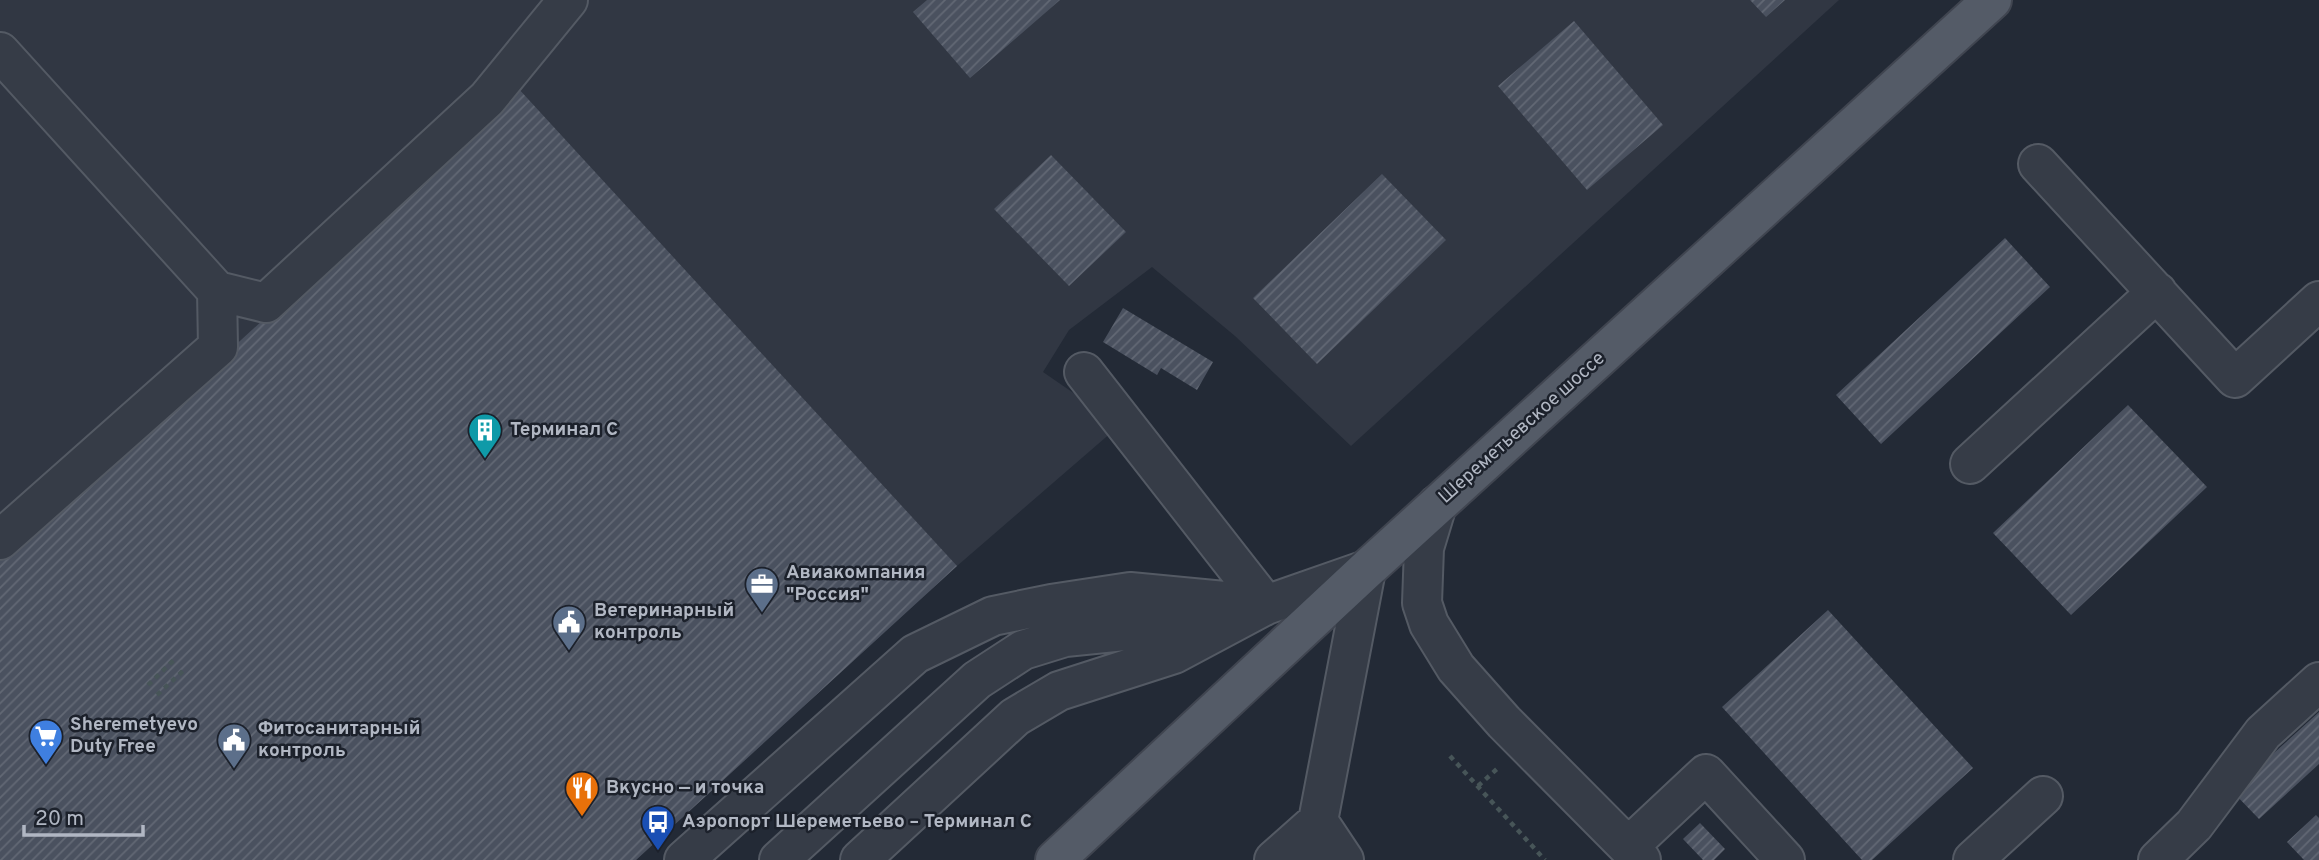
<svg xmlns="http://www.w3.org/2000/svg" width="2319" height="860" font-family="Overpass,sans-serif">
  <defs>
    <pattern id="building-hatch" width="6" height="6" patternUnits="userSpaceOnUse" patternTransform="scale(1.75)"><rect width="6" height="6" fill="#4a515f"/><path d="M-1 1l2-2M0 6l6-6M5 7l2-2" fill="none" stroke="#626874"/></pattern>
  </defs>
  <rect width="100%" height="100%" fill="#232a36"/>
  <path fill="#313743" d="M0 0H1839L1351 446 1235 336 1152 267 1069 330 1043 372 1120 425 957 566 636 860H0Z"/>
  <path fill="url(#building-hatch)" d="M927 0H1060L970 78 913 12Z
    M1750 0H1785L1766 17Z
    M1574 21 1663 125 1587 190 1498 86Z
    M517 87 957 566 636 860H0V561Z
    M1051 155 1126 232 1069 286 994 209Z
    M1382 174 1446 240 1317 364 1253 298Z
    M2005 238 2050 287 1881 444 1836 395Z
    M1123 308 1213 362 1197 390 1161 368 1157 375 1103 342Z
    M2128 405 2207 487 2071 615 1993 533Z
    M1828 610 1973 768 1872 860H1862L1722 707Z
    M2319 712V764L2259 819 2232 791Z
    M2316 815 2319 818V860H2304L2287 842Z
    M1700 823 1725 849 1714 860H1703L1683 839Z"/>
  <g fill="none" stroke-linecap="round" stroke-linejoin="round">
    <g stroke="#545a64" stroke-width="42">
      <path id="minor" d="M0 52 217 291 266 303 487 99 568 0
        M2038 164 2235 378 2319 301
        M1084 372 1266 605
        M1970 464 2157 292
        M1437 505 1424 548 1422 603 1429 624 1456 668 1504 722 1641 860
        M0 540 218 347 217 291
        M1628 847 1706 774 1785 860
        M684 860 915 654 993 616 1051 604 1130 592 1266 605
        M779 860 977 680 1023 650 1065 637 1134 630 1222 613
        M860 860 1015 717 1059 691 1174 654 1266 605 1366 570
        M1274 860 1318 821 1344 860
        M1313 860 1318 821 1366 570
        M1973 860 2043 796
        M2158 860 2194 825 2263 733 2319 682"/>
    </g>
    <g stroke="#404550" stroke-width="42">
      <path id="major" d="M1055 860 1366 570 1992 0"/>
    </g>
    <path stroke="#475558" stroke-width="4.5" stroke-dasharray="5 5" stroke-linecap="butt" d="M148 685 174 660
      M157 695 184 670
      M1450 756 1545 860
      M1478 786 1498 768"/>
    <use href="#minor" stroke="#363c47" stroke-width="38"/>
    <use href="#major" stroke="#545b67" stroke-width="38"/>
  </g>
  <defs>
    <g id="building-pin" transform="scale(1.75)"><path d="M0 17L-7.5 6A9.5 9.5 0 1 1 7.5 6Z" fill="#0f9aa8" stroke="#1c212b"/><path d="M-4-6H4V6H1V3H-1V6H-4ZM-2.5-4.3h1.7v1.8h-1.7ZM.8-4.3h1.7v1.8H.8ZM-2.5-1h1.7V.8h-1.7ZM.8-1h1.7V.8H.8Z" fill="#fff"/></g>
    <g id="office-pin" transform="scale(1.75)"><path d="M0 17L-7.5 6A9.5 9.5 0 1 1 7.5 6Z" fill="#5c6f8a" stroke="#1c212b"/><path d="M-6-3h4V-5.5h4V-3h4V5H-6ZM-1-4.5V-3h2v-1.5ZM-6 0V1H6V0Z" fill="#fff"/></g>
    <g id="civic-pin" transform="scale(1.75)"><path d="M0 17L-7.5 6A9.5 9.5 0 1 1 7.5 6Z" fill="#5c6f8a" stroke="#1c212b"/><path d="M-.6-6.5H3V-4.5H.6V-3L4-1V1h2V6H-6V1h2V-1L-.6-3ZM-1.2 2.5V6h2.4V2.5Z" fill="#fff"/></g>
    <g id="supermarket-pin" transform="scale(1.75)"><path d="M0 17L-7.5 6A9.5 9.5 0 1 1 7.5 6Z" fill="#3f7fe0" stroke="#1c212b"/><path d="M-6-5.5h2.5l.6 2H6L4.5 2H-2.5L-4.4-4H-6ZM-1.5 3.2a1.3 1.3 0 1 0 .1 0ZM3 3.2a1.3 1.3 0 1 0 .1 0Z" fill="#fff"/></g>
    <g id="restaurant-pin" transform="scale(1.75)"><path d="M0 17L-7.5 6A9.5 9.5 0 1 1 7.5 6Z" fill="#e8710a" stroke="#1c212b"/><path d="M-5-6h1v4h1v-4h1v4h1v-4h1v5L-1.5 .5V6h-2V.5L-5-1ZM5-6V6H3V1.5H1.5Q1.5-4 5-6Z" fill="#fff"/></g>
    <g id="bus-pin" transform="scale(1.75)"><path d="M0 17L-7.5 6A9.5 9.5 0 1 1 7.5 6Z" fill="#1a4fb4" stroke="#1c212b"/><path d="M-5-6H5V4H4V6H2V4H-2V6H-4V4H-5ZM-3.5-4V0h7V-4ZM-3.5 1.2v1.5H-2V1.2ZM2 1.2v1.5H3.5V1.2Z" fill="#fff"/></g>
  </defs>
  <g fill-rule="evenodd">
    <use href="#building-pin" x="485" y="430"/>
    <use href="#office-pin" x="762" y="584"/>
    <use href="#civic-pin" x="569" y="622"/>
    <use href="#supermarket-pin" x="46" y="736"/>
    <use href="#civic-pin" x="234" y="740"/>
    <use href="#restaurant-pin" x="582" y="788"/>
    <use href="#bus-pin" x="658" y="822"/>
  </g>
  <g text-anchor="middle" dominant-baseline="central" stroke-width="5" stroke-linejoin="round" paint-order="stroke">
    <g font-size="19" fill="#b1b7c3" stroke="#1c212b">
      <text transform="translate(1522 428) rotate(-42)">Шереметьевское шоссе</text>
    </g>
    <g font-size="19" font-weight="bold" fill="#b1b7c3" stroke="#1c212b" text-anchor="start">
      <text x="510" y="430">Терминал C</text>
      <text x="786" y="573">Авиакомпания<tspan x="786" dy="22">"Россия"</tspan></text>
      <text x="594" y="611">Ветеринарный<tspan x="594" dy="22">контроль</tspan></text>
      <text x="70" y="725">Sheremetyevo<tspan x="70" dy="22">Duty Free</tspan></text>
      <text x="258" y="729">Фитосанитарный<tspan x="258" dy="22">контроль</tspan></text>
      <text x="606" y="788">Вкусно — и точка</text>
      <text x="682" y="822">Аэропорт Шереметьево – Терминал C</text>
    </g>
  </g>
  <path d="M24 825v10h119v-10" fill="none" stroke="#b1b7c3" stroke-width="3.5"/>
  <text x="35" y="825" font-size="21" fill="#b1b7c3" stroke="#1c212b" stroke-width="5" paint-order="stroke">20 m</text>
</svg>
